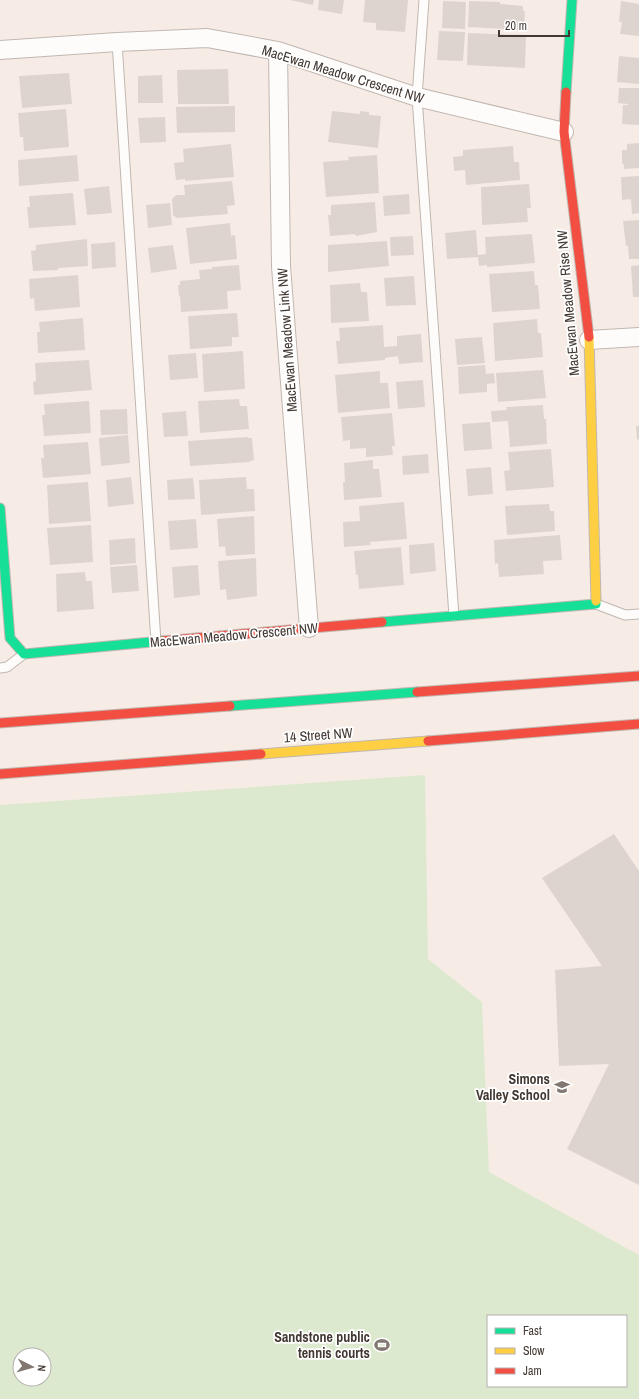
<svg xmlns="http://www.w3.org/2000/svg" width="639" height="1399" font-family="'Archivo Narrow',sans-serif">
  <rect width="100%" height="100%" fill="#f7ece5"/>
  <path fill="#dce9ce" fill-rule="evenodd" d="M425 775 428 959 482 1002 489 1172 639 1255V1399H0V805ZM488 1316H626V1386H488ZM20 1355H44V1379H20Z"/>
  <path fill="#ded4cf" d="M290 0H314L313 5Z
    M319 0H344L342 14 318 10Z
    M365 0H408L405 32 376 30V23L363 22Z
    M443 1 466 2 465 29 442 28Z
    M469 1 500 2V4L523 6V11H525L524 30 468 27Z
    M621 1 639 4V36L620 34 622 22H619Z
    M439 31 465 32 463 61 437 60Z
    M468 33 526 35 525 68 467 65Z
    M619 56 639 58V84L617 82Z
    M228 69 229 104H178L177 70Z
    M69 73 72 104 22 108 19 76Z
    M162 75 163 103H138V76Z
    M619 88H639V125L622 124 623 105H628V104L618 103Z
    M235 106V132L177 133 176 107Z
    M66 109 69 147 24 151 23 137H20L18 113Z
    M332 111 360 114V111L369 112V115L381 116 378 148 328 142Z
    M165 117 166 142 140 143 138 118Z
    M639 143V168L624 169V165L622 163V150H627V144Z
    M231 144 234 177 185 181V179L176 180 174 163 184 162 183 149Z
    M513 146 514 162H519L520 180 466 185 465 170 454 171 453 157 463 156V150Z
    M77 155 79 181 19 186 18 160Z
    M377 155 379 193 326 197 323 162 349 160 348 157Z
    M639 176V213L632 214 631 199 622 200 621 177Z
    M232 181 235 205 227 206 228 214 177 218 173 215 172 199 176 195H185L184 185Z
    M529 184 531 208H527L528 222 482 225 481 187Z
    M109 186 112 213 87 215 84 189Z
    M73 193 76 225 29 228 27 207H30L29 196Z
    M409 194 410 214 384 216 383 196Z
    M375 202 377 232 356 236 355 234 330 236 328 215H331V205Z
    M170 203 172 225 148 228 146 205Z
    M639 220V259H629L628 246H626L623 221Z
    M230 223 231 236 235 235 237 259 190 264 186 228Z
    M476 230 478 255 486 254 485 237 532 234 535 263 487 267V265L479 266 478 257 447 259 445 233Z
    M413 236 414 255 391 256 390 237Z
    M87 239 88 266 58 268V270L33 271 31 251 36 250V245Z
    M387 241 389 266 328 272V245Z
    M115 242 116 267 92 269 91 244Z
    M173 245 177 269 151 273 148 248Z
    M239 265 241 290 227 291 228 309 181 312 180 296H179L178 285H180V281L200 279 199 270 212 269V267Z
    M639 265V297H633L631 266Z
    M534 271 535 285H538L540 309 492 312 489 274Z
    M78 275 80 307 35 311 34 298 30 299 29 279Z
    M414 276 416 305 386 306 384 278Z
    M360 283 361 292H367L369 321 331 323 330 285Z
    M237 313 239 337H232V346L190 349 188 316Z
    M83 318 85 350 38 353 37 332H40L39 322Z
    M537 319 538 333H541L543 357 495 361 493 323Z
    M383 325 384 347 397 346V336L421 334 423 362 399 364 398 356 385 358V360L338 364 336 341H340L339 328Z
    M482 337 485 363 457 365 455 339Z
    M243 351 245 389 204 392 202 354Z
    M196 353 198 378 170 380 168 355Z
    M89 360 92 390 34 395 33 382 36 381 35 363Z
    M485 365 486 374 494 373 495 383 487 384V392L459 394 458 367Z
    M543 370 546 398 498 402 496 373Z
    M380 371V383H388L390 408 338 413 335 375Z
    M423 380 425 407 398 409 396 382Z
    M239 399 240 406H247L249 429 200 433 198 401Z
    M89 401 91 433 44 436 42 415H45L44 404Z
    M543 405 544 419H546L547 444 510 447 508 421 492 422 491 411 507 410 506 407Z
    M127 409 128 434 101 435 100 410Z
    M186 411 188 436 164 437 162 413Z
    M392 413 395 446H392L393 455 366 457V448L350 449V440L343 441 341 417Z
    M490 422 492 449 464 451 462 424Z
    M636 426H639V439L637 440Z
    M128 435 130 463 101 466 99 438Z
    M248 437V438H252L254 460 250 461V462L190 466 188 441Z
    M88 442 91 474 43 478 41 458H44L43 445Z
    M551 449 554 487 506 491 504 471 510 470 508 452Z
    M428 454 429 473 403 475 402 456Z
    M373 460V469H379L382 497 344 500 343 482H345L344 463Z
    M491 467 493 494 468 496 466 469Z
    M131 477 134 504 108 507 106 480Z
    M246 477 247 489H254L255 511 201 515 199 480Z
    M193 478 195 499 168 500 167 480Z
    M88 482 91 521 49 524 47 485Z
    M404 502 407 539 370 542 371 545 344 547 343 522 360 521 359 506Z
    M549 504 550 511H554L555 531 507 535 505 506Z
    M254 516 255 554 226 556 225 546 219 547 217 519Z
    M196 519 198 548 170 550 168 521Z
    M91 525 93 562 50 565 47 528Z
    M560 535 562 560 543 561 544 574 499 577 498 563 495 564 494 540Z
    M135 538 136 563 110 565 109 540Z
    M434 543 436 571 410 574 409 545Z
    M401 547 404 585 359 589 358 575H356L354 551Z
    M256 558 257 596 227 600 226 589 220 590 218 561Z
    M137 565 139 591 112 593 110 567Z
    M198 565 200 595 174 598 172 567Z
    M85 572 86 581H92L94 609 57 612 56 574Z
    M614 834 639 871V1185L567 1149 609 1064 559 1066 555 970 602 966 542 878Z"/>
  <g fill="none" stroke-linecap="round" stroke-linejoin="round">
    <g stroke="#c0b7b1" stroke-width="11">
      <path id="lane" d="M424 0 417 97 454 616
        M117 42 156 642
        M596 604 625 615 639 614
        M0 668 7 667 24 654"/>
    </g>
    <g stroke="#c0b7b1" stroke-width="20">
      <path id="street" d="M0 50 117 42 207 38 278 51 417 97 564 132
        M278 51 281 266 309 628
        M589 340 639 337"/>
    </g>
    <g stroke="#c0b7b1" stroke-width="11">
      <path id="fast" d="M566 92 572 0
        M0 508 10 638 24 654 162 641
        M382 622 596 604V601
        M230 706 417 692"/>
    </g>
    <g stroke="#c0b7b1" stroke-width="11">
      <path id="slow" d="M589 337 596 601
        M261 754 428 741"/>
    </g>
    <g stroke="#c0b7b1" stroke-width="11">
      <path id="jam" d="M566 92 564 132 589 337
        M162 641 382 622
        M417 692 639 676
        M0 723 230 706
        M428 741 639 724
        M0 774 261 754"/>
    </g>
    <use href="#lane" stroke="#fefcfb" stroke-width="9"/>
    <use href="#street" stroke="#fefcfb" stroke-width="18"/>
    <use href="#fast" stroke="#16e098" stroke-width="9"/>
    <use href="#slow" stroke="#ffcf43" stroke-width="9"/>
    <use href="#jam" stroke="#f24e42" stroke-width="9"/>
  </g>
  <defs>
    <g id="school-bare" transform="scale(1.2)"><path d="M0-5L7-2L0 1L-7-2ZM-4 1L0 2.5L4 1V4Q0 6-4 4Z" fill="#827871" stroke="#fff" stroke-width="2.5" paint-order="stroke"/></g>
    <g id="stadium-bare" transform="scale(1.2)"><path d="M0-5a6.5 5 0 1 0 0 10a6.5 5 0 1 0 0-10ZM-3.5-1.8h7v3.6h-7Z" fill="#827871" stroke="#fff" stroke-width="2.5" paint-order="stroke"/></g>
  </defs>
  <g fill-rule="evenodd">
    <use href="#school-bare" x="562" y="1087"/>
    <use href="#stadium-bare" x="382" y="1345"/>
  </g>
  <g text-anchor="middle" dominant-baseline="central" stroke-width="3.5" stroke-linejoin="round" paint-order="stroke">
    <g font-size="14" fill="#433933" stroke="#fff">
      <text transform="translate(343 74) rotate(17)">MacEwan Meadow Crescent NW</text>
      <text transform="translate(568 303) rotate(-95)">MacEwan Meadow Rise NW</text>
      <text transform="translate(287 340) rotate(-94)">MacEwan Meadow Link NW</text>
      <text transform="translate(234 635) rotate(-5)">MacEwan Meadow Crescent NW</text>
      <text transform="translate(318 735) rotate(-4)">14 Street NW</text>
    </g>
    <g font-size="14" font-weight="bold" fill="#433933" stroke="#fff" text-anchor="end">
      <text x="550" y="1079">Simons<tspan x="550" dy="16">Valley School</tspan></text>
      <text x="370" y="1337">Sandstone public<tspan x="370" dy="16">tennis courts</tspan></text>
    </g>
  </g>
  <rect x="487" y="1315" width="140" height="72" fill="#ffffff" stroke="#b4b0ad"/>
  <rect x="495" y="1328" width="20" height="6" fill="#16e098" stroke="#b4b0ad"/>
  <text x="523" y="1335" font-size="12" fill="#433933">Fast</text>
  <rect x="495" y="1348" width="20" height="6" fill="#ffcf43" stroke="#b4b0ad"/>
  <text x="523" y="1355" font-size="12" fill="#433933">Slow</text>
  <rect x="495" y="1368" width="20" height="6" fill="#f24e42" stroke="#b4b0ad"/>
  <text x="523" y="1375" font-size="12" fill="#433933">Jam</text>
  <g transform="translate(32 1367) rotate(96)"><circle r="19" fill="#ffffff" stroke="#b4b0ad"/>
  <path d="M0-3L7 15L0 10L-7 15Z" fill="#827871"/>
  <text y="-6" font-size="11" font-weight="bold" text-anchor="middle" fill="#433933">N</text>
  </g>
  <path d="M499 30v6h70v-6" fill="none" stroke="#433933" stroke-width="2"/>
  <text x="505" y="30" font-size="12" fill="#433933" stroke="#ffffff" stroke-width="3" paint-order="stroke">20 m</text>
</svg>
